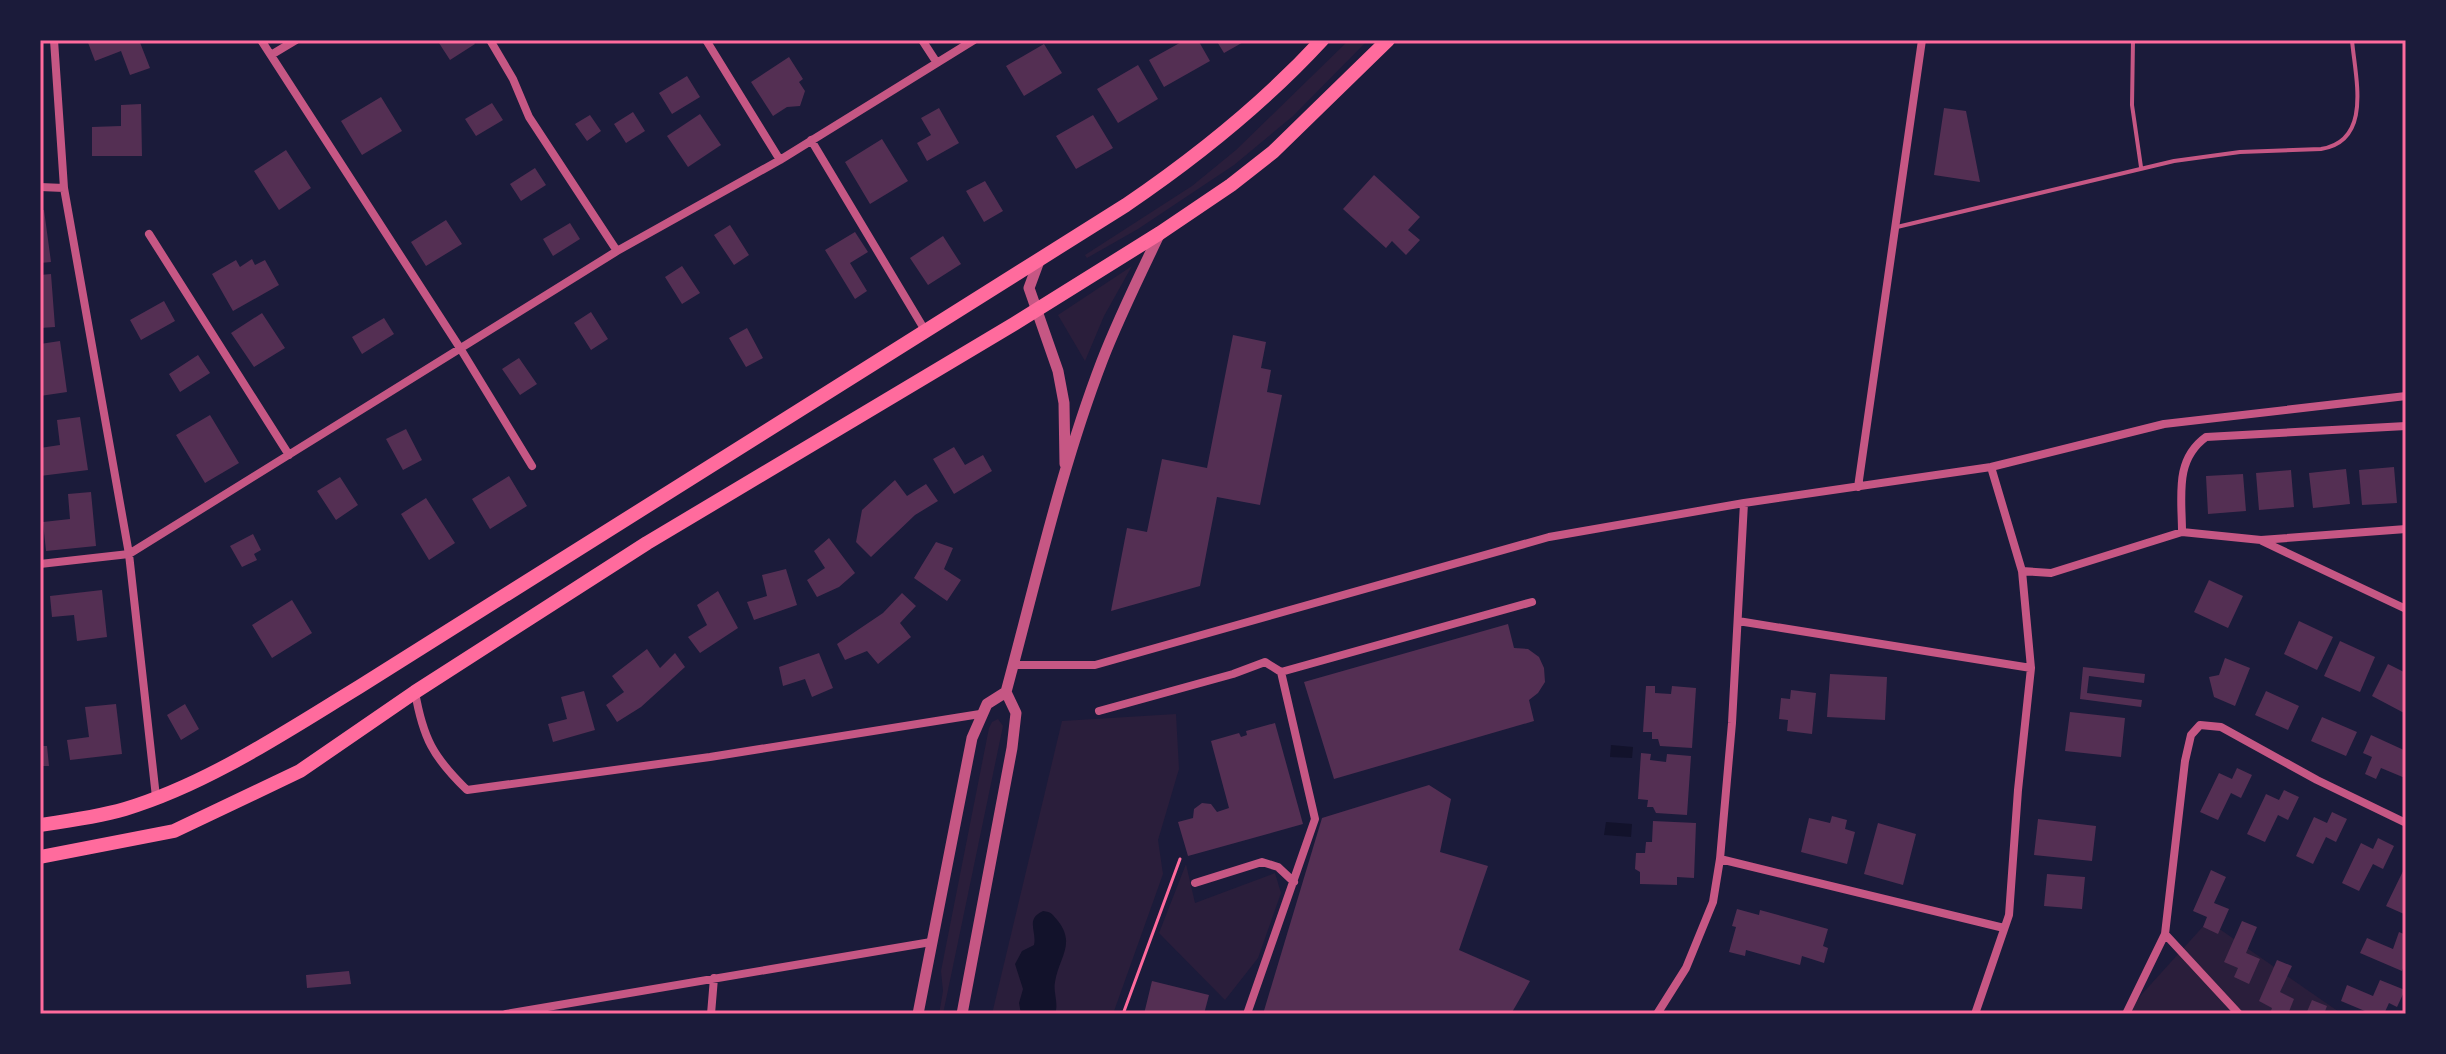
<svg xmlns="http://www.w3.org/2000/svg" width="2446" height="1054" font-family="'Source Sans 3',sans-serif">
  <rect width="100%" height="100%" fill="#1b1b3a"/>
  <path fill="#2a1e3b" d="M1349 40H1368L1293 116 1234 165 1138 229 1087 258 1085 255 1192 186 1236 150Z
    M1132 266 1104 316 1085 361 1058 315Z
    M1176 714 1179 769 1158 840 1163 874 1113 1014H992L1062 721Z
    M998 719 1003 726 943 1014H939L943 991 941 971 989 728 992 722Z
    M1186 864 1195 903 1275 873 1281 893 1258 958 1225 1000 1159 933Z
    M2208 921 2342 1014H2124Z"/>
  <path fill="#12122b" d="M1611 745 1633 747 1632 758 1610 757Z
    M1606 822 1632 824 1631 837 1604 835Z
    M1043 911C1052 912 1052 914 1058 921 1076 944 1059 957 1055 982 1053 993 1059 1003 1055 1014H1021L1019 1003 1023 989 1015 964 1022 951 1034 945C1037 931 1025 919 1043 911Z"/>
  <path fill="#542f53" d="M87 40H139L150 68 130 75 121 51 95 61Z
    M443 40H472L475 44 450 60 439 43Z
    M1185 40H1198L1210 61 1164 87 1149 60Z
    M1216 40H1247L1224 53Z
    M1044 44 1062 73 1024 96 1006 66Z
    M789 57 803 79 799 82 805 91 800 106 787 107 773 116 751 82Z
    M1138 65 1158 99 1118 123 1097 89Z
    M687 76 700 97 672 114 659 93Z
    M381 97 402 131 362 155 341 121Z
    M492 103 503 120 476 136 465 119Z
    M141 104 142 156H92V127L121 126V105Z
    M939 108 959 143 927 161 917 143 931 135 921 118Z
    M1944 108 1966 111 1980 182 1934 175Z
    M633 112 645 131 626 143 614 124Z
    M700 114 721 145 688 167 667 136Z
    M590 115 601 131 587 141 575 124Z
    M1093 115 1113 148 1076 169 1056 136Z
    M882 139 908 181 870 204 845 162Z
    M286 150 311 188 279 210 254 171Z
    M535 168 546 185 521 201 510 184Z
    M1374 175 1420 217 1408 230 1420 240 1406 255 1392 241 1386 248 1343 209Z
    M985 181 1003 211 984 222 966 191Z
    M40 210H44L51 262 40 263Z
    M446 220 462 244 426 266 411 242Z
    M570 223 580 239 553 256 543 239Z
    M730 225 749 255 734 265 714 235Z
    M855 232 868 252 850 263 867 291 855 299 825 250Z
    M943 236 961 264 928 285 910 258Z
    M252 259 255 265 265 260 279 285 233 311 212 274 236 260 240 267Z
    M682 266 700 293 682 304 665 277Z
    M51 274 55 327 40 328V275Z
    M164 301 175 321 141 340 130 320Z
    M591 312 608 339 591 350 574 323Z
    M262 313 285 348 254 367 231 333Z
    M384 318 394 334 362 354 352 337Z
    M747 328 763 358 746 367 729 338Z
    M1233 335 1266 342 1261 368 1271 370 1267 392 1282 395 1260 505 1217 497 1200 586 1111 611 1127 528 1147 532 1162 459 1207 468Z
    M60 341 67 392 40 396V369H43L40 344Z
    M198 355 210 373 180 392 169 374Z
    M519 358 537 384 520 395 502 369Z
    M210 415 239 463 205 483 176 435Z
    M80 417 88 470 40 476V448L60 445 57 420Z
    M406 429 422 460 403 470 386 439Z
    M954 447 965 465 983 455 992 471 954 494 933 459Z
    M2394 467 2397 503 2362 505 2359 470Z
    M2346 469 2350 504 2313 508 2309 473Z
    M2291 470 2294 507 2259 510 2256 473Z
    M2243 474 2246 511 2208 514 2206 476Z
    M509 476 527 506 490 529 472 499Z
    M340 477 358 505 336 520 317 491Z
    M895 480 907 496 926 484 938 501 915 515 871 557 856 542 862 510Z
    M91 492 96 546 46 551 43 522 70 519 68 494Z
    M426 498 455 543 429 560 401 514Z
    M253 534 261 550 254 554 257 560 242 567 230 546Z
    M829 538 855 573 839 587 817 597 807 580 825 568 814 551Z
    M936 542 953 548 944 569 961 580 947 601 914 578Z
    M786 569 797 605 754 620 747 602 767 596 762 575Z
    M2209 580 2243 596 2228 628 2194 612Z
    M102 590 107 637 77 641 74 615 52 617 50 596Z
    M718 591 738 628 700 653 688 637 707 625 697 605Z
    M902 593 916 606 900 623 911 637 878 664 867 651 845 660 837 644 883 613Z
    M292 600 312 633 272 658 252 625Z
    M2299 621 2333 637 2317 670 2284 654Z
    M1508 624 1514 648 1528 649 1539 657 1544 668 1545 682 1538 693 1529 700 1534 721 1334 779 1304 682Z
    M2340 641 2375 657 2360 692 2324 676Z
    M647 649 660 668 675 653 685 667 641 707 617 722 606 705 624 692 612 676Z
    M819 653 833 688 812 697 805 679 783 686 779 667Z
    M2225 658 2250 668 2235 706 2214 697 2209 677 2219 675Z
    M2388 664 2406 673V714L2372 696Z
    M2083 667 2145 674 2144 683 2089 676 2087 693 2142 700 2141 707 2080 699Z
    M1830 674 1887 677 1885 720 1827 717Z
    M1646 686H1655V693L1671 694 1672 686 1696 688 1692 748 1660 746 1658 739H1652V732H1643Z
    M1791 690 1816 693 1812 734 1787 731 1788 720 1779 719 1781 698 1790 699Z
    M584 691 595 730 553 742 548 724 567 719 561 697Z
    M2266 691 2299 706 2288 730 2255 715Z
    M116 704 122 754 70 760 67 740 89 737 85 707Z
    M185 704 199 729 181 740 167 715Z
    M2070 712 2125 718 2121 757 2065 751Z
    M2322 717 2357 732 2346 756 2311 741Z
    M1275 723 1303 824 1188 856 1178 822 1193 818 1194 809 1202 803 1211 804 1217 812 1229 808 1211 741 1239 733 1241 737 1247 735 1246 731Z
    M2371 735 2406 751 2405 778 2381 768 2376 779 2365 774 2372 757 2363 753Z
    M40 746H47L49 766H40Z
    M1641 753 1651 754 1650 760 1666 762 1667 754 1691 756 1687 815 1656 813 1653 807H1647L1648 800 1638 799Z
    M2237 768 2252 775 2241 798 2231 793 2218 820 2200 812 2219 773 2232 779Z
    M1429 785 1451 799 1440 852 1488 866 1459 950 1530 981 1511 1014H1263L1322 818Z
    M2284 790 2299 797 2288 820 2278 815 2265 842 2247 834 2266 794 2279 800Z
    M2332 812 2347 819 2336 842 2326 837 2313 864 2296 856 2314 817 2327 823Z
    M1832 816 1847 820 1845 829 1855 832 1847 864 1801 852 1809 818 1830 823Z
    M2038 819 2096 826 2092 861 2034 855Z
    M1653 821 1696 823 1694 878 1677 877V885L1640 884V872L1635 869 1636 853H1645L1646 842H1652Z
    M1878 823 1916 834 1903 885 1864 874Z
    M2378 838 2394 846 2383 869 2373 864 2359 891 2342 883 2361 843 2373 849Z
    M2406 865V909L2404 914 2386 906Z
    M2211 870 2226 877 2214 903 2229 909 2218 934 2203 927 2207 917 2193 911Z
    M2047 874 2085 877 2082 909 2044 906Z
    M1737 909 1759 915 1760 910 1828 929 1823 946 1828 948 1824 963 1802 956 1800 965 1746 950 1745 956 1729 952 1736 927 1732 926Z
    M2242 921 2257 927 2246 953 2260 959 2249 984 2234 977 2238 968 2224 962Z
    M2399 932 2406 935V960L2402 971 2360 953 2367 938 2393 949Z
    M2277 960 2292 966 2280 992 2294 999 2288 1014H2270L2272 1008 2259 1001Z
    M349 971 351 984 307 988 306 975Z
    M2380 980 2405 990 2397 1007 2389 1003 2384 1014H2372L2341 1001 2347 985 2373 996Z
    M1152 981 1209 995 1204 1014H1144Z
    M2312 1000 2327 1006 2324 1014H2306Z"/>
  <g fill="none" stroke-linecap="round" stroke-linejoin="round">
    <path stroke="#ff6b9d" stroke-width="3" d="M1123 1014 1180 859"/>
    <path stroke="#c65784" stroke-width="4" d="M2133 40 2132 105 2141 167
      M1897 227 2174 161 2240 152 2321 149C2373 141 2355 77 2352 40"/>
    <path stroke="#c65784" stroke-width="8" d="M54 40 64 188 129 554 156 797
      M261 40 460 348 532 466
      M490 40 513 79 529 117 617 251
      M706 40 780 160
      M922 40 937 63
      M271 55 296 40
      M811 140 926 332
      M40 187 64 188
      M149 234 289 455
      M1858 487 1922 40
      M2182 532C2182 497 2174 460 2206 437L2406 426
      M2262 541 2406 609
      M40 564 129 554 617 251 780 160 974 40
      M2022 571 2051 573 2182 532 2261 540 2406 529
      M1738 621 2031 668
      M1014 665H1095L1549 537 1744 503 1991 467 2164 424 2406 396
      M1281 672 1532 602
      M415 692C423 738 433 757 467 790L710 757 980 714
      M1099 711 1233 674 1265 662 1281 672 1315 819 1247 1014
      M1720 859 2004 928
      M1195 883 1262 862 1278 867 1294 882
      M2165 934 2239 1014
      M506 1014 931 942
      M711 1014 714 978
      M1657 1014 1686 968 1713 902 1720 859 1732 723 1744 503
      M1975 1014 2009 915 2018 790 2031 668 2022 571 1991 467
      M2126 1014 2165 934 2185 761 2191 735 2200 725 2221 727 2317 780 2406 823"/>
    <path stroke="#c65784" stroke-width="11" d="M1039 261 1029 288 1058 371 1064 403 1065 464
      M1006 692C1036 581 1061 468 1102 361 1119 317 1140 275 1160 233
      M918 1014 972 738 987 704 1006 692
      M962 1014 1012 748 1016 713 1006 692"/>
    <path stroke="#ff6b9d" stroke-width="14" d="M40 825C68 821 97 817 125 809 208 784 285 732 359 687L1126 205C1198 156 1263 104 1322 40
      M40 857 174 831 300 771 415 692 647 543 1014 324 1160 233 1231 185 1273 152 1388 40"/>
  </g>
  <rect width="2446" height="1054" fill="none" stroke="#1b1b3a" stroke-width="84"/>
  <rect x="42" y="42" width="2362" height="970" fill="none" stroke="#ff6b9d" stroke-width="3"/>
</svg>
